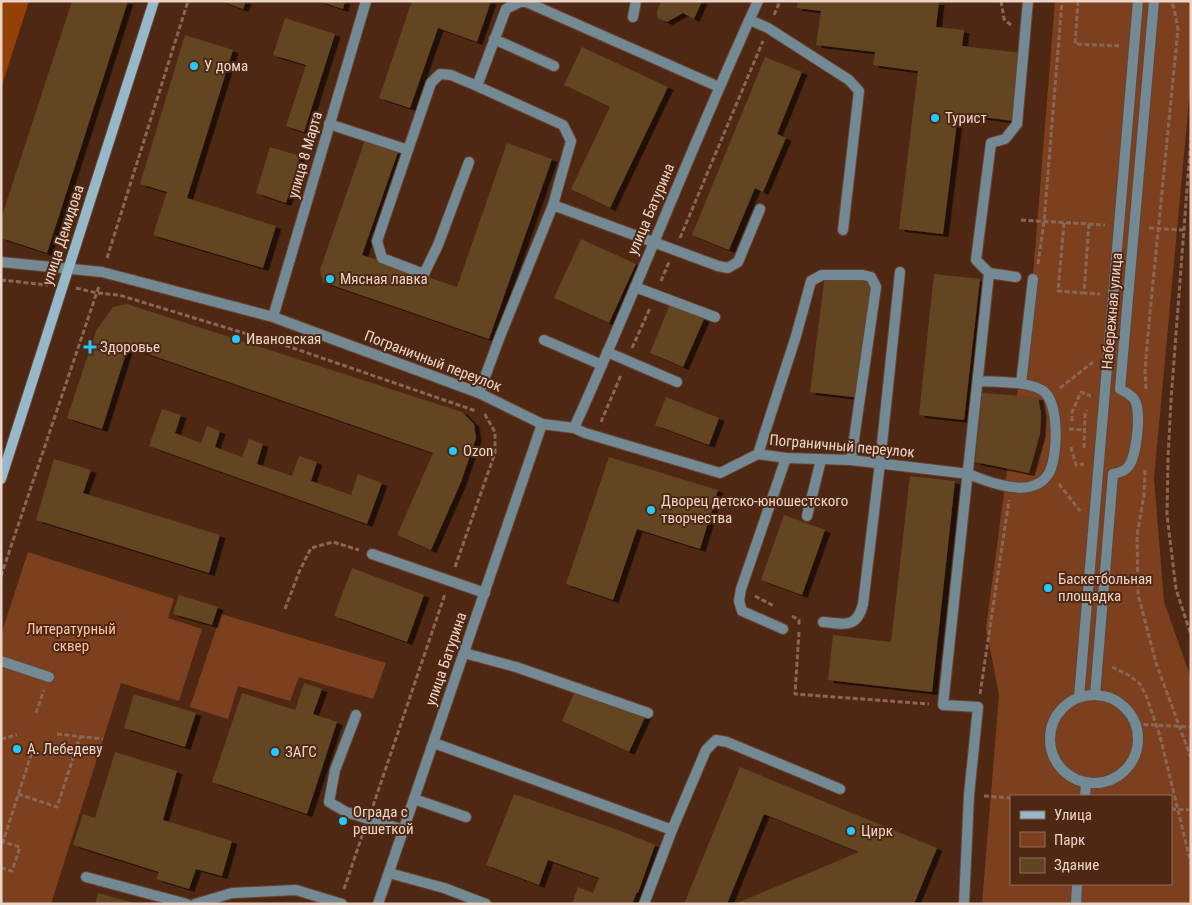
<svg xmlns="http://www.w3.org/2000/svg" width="1192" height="905" font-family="'Roboto Condensed',sans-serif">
  <defs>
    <filter id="shadow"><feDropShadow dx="5.5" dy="3" stdDeviation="0" flood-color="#0009"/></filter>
  </defs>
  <rect width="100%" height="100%" fill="#4f2814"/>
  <path fill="#7c401f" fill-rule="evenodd" d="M1055 1H1191V79L1154 478 1164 602 1191 678V904H982L999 695 986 628 1033 276ZM1011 796H1171V884H1011Z
    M28 552 174 599 168 618 202 629 179 701 121 683 51 904H1V635Z
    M221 614 386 663 373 699 299 677 290 701 238 686 228 719 190 707Z"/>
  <path fill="#954007" d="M1 1H29L1 88Z"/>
  <path fill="#634422" filter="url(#shadow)" d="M72 1H128L47 253 1 238V219Z
    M221 1H246L243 9Z
    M319 1H345L343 9Z
    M412 1H491L477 42 438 28 410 108 379 98Z
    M661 1H702L694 19 683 13 667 22 659 19 657 16V11Z
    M798 1 939 2 936 27 964 30 962 46 1023 53 1014 121 958 114 943 234 899 229 918 71 873 65 875 52 816 45 821 11 797 8Z
    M285 18 335 34 304 132 286 126 306 65 273 55Z
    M185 35 233 50 187 198 276 226 263 268 153 235 167 192 140 184Z
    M582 47 668 87 610 208 571 189 610 107 564 85Z
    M765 57 802 72 777 134 786 138 763 192 755 188 729 250 692 235Z
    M366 137 399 149 362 255 457 287 507 143 552 159 489 339 323 282 320 270Z
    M270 147 300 156 286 203 256 193Z
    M581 239 636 264 609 323 554 298Z
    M934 274 980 279 964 420 919 415Z
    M825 275 874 280 860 398 810 392Z
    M127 304 462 412 474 424 476 438 461 482 431 550 397 535 433 453 128 347 102 429 67 418 96 331 113 307Z
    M670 304 704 319 683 367 650 353Z
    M982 393 1038 397 1041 414 1040 434 1029 473 975 462Z
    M666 397 719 418 709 445 655 425Z
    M162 409 181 415 175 433 201 443 207 426 220 431 215 447 242 457 249 439 263 444 257 464 292 476 299 456 317 462 311 481 351 495 358 474 382 483 367 524 149 446Z
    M609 457 718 490 700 549 637 529 613 600 566 584Z
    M54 459 91 470 83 493 220 535 209 573 36 520Z
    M910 476 955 481 932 692 828 680 833 635 891 642Z
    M784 515 825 530 802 595 761 580Z
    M352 568 424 595 407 642 334 616Z
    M179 595 218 607 212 625 173 614Z
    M579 682 647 713 629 752 562 721Z
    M304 683 322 689 313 714 337 722 307 814 212 782 242 693 295 710Z
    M134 694 196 713 185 747 124 728Z
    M115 752 177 771 163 820 232 841 222 876 196 869 189 889 156 879 159 872 73 845 83 814 95 818Z
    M740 767 937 848 914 904H735L859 852 764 814 727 904H684Z
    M514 794 618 830 655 845 638 893 637 892 632 904H572L578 887 593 893 599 878 548 860 539 885 486 865Z
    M98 893 134 903V904H95Z"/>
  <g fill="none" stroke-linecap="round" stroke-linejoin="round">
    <g stroke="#684431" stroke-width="12">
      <path id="lane" d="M524 1 719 87
        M633 17 636 1
        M750 20 768 28 849 80 859 91 843 230
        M494 39 554 66
        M329 124 408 150 431 83 440 74 451 75 477 86
        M408 150 377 241 382 258 424 274 438 245 469 162
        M553 205 718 266 728 268 738 262 760 209
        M989 273 1016 277
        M635 287 715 317
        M544 340 602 365
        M607 352 677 382
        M1021 384 1033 279
        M479 393 499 339 553 205 571 141 563 125 477 86 506 9 522 1
        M758 454 796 336 811 281 822 275H863L871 277 876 287 851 460
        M969 474C985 481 1018 493 1035 485 1041 483 1046 478 1049 473 1058 457 1060 401 1042 390 1026 381 997 382 978 381
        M807 516 821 460
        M372 554 485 593
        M823 622C844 624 857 629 863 604L880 463 900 272
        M783 629 742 611 739 601 741 589 786 458
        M464 653 516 667 648 713
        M1 661 49 677
        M356 715 335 770 329 802 346 812 404 830
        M434 743 672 830 644 904
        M414 799 466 817
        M672 830 706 750 716 740 727 742 840 789
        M389 873 444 888 486 904
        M86 877 187 904
        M195 904 232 893 296 890 342 904
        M964 904 969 795 978 707 943 705 989 273 976 260 991 143 1005 139 1017 124 1028 1"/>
    </g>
    <g stroke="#684431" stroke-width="12">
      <path id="street" d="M1 262 102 272 273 317 479 393 542 424 574 428 585 433 720 473 758 454 786 458 851 460 969 474
        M273 317 366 1
        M574 428C638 287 693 142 758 1
        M1050 739a44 44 0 1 1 88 0a44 44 0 1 1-88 0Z
        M1095 695 1113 474C1118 473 1124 471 1127 468 1137 459 1142 409 1134 399 1130 394 1125 392 1120 389L1154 1
        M1079 697 1138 1
        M1085 796 1086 783
        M378 904 542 424
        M1076 904 1077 884"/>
    </g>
    <g stroke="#684431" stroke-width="12">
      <path id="secondary" d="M1 479 154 1"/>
    </g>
    <path stroke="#896756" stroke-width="3" stroke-dasharray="5 2.5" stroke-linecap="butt" d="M1001 1 1004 19 1011 25
      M1078 1 1075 44 1119 46
      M774 15 780 1
      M1191 136 1171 400 1168 459 1167 515 1176 589 1191 635
      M1021 220 1105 225
      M1064 223 1058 291 1084 293
      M1089 224 1084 293 1100 294
      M1149 228 1183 230
      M680 238 763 41
      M107 258 188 1
      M1038 264 1044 222 1062 1
      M1 280 48 285
      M661 281 669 262
      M76 288 97 293 119 295 293 348 476 411
      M632 348 650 308
      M1060 388 1093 362
      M1146 389 1145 369 1150 313 1178 29 1174 8 1170 1
      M1072 421V412L1081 392 1091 396
      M601 422 621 375
      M1069 429 1086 430
      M1071 447 1076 465 1084 464
      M1084 448 1085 414 1087 410
      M1145 470 1144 495 1137 535 1138 594 1156 663 1191 758
      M1059 484 1080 511
      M455 567 495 453V432L484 413
      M1 576 99 286
      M755 596 774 606
      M285 609 299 572 311 548 333 542 359 550
      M792 616 799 620V626
      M799 632 795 694 929 704
      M1112 667 1130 676 1140 684 1146 695 1160 736 1191 864
      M980 694 1009 500
      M36 713 44 690
      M1136 724 1191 727
      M57 734 103 739
      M1 739 17 735
      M18 794 57 807 80 737
      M984 796 1011 798
      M373 806 445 594
      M1171 809 1191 810
      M1 868 12 871 20 847 3 842 32 752
      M344 889 363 833"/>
    <use href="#lane" stroke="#738993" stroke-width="10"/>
    <use href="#street" stroke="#738993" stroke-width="10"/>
    <use href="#secondary" stroke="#95b9c9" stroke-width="10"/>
  </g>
  <g fill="#24c9fe" stroke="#4f2814" stroke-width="2">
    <circle cx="194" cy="66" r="5"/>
    <circle cx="935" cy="118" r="5"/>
    <circle cx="330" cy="279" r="5"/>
    <circle cx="236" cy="339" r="5"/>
    <path d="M87.5 339.5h5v5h5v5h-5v5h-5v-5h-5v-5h5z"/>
    <circle cx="453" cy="451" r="5"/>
    <circle cx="651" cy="510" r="5"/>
    <circle cx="1048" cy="588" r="5"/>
    <circle cx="17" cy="749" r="5"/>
    <circle cx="275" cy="752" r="5"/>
    <circle cx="343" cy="821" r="5"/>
    <circle cx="851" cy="831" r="5"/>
  </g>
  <g text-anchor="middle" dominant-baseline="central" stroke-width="4" stroke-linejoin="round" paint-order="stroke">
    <g font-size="15" fill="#edd4c8" stroke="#4f2814" text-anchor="start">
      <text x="204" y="66">У дома</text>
      <text x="945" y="118">Турист</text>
      <text x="340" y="279">Мясная лавка</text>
      <text x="246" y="339">Ивановская</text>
      <text x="100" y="347">Здоровье</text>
      <text x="463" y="451">Ozon</text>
      <text x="661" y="501">Дворец детско-юношестского<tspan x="661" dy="17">творчества</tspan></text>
      <text x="1058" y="579">Баскетбольная<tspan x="1058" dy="17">площадка</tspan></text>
      <text x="27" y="749">А. Лебедеву</text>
      <text x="285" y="752">ЗАГС</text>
      <text x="353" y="812">Ограда с<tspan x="353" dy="17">решеткой</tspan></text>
      <text x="861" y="831">Цирк</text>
    </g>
    <g font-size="15" fill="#edd4c8" stroke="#4f2814">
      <text transform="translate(305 155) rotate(-74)">улица 8 Марта</text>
      <text transform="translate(651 209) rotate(-67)">улица Батурина</text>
      <text transform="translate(63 235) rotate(-72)">улица Демидова</text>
      <text transform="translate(1112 311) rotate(-85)">Набережная улица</text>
      <text transform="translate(433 361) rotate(21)">Пограничный переулок</text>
      <text transform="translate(842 446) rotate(5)">Пограничный переулок</text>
      <text transform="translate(446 659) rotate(-71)">улица Батурина</text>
    </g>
    <g font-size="15" fill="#fec4a8" stroke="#4f2814">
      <text x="71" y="629">Литературный<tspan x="71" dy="17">сквер</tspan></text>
    </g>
  </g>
  <rect width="1192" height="905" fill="none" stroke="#edd4c8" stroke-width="5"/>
  <rect x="1010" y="795" width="162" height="90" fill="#4f2814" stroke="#8e6d5c"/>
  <rect x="1020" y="811" width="25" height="8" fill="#95b9c9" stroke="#8e6d5c"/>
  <text x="1054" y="820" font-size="15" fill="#edd4c8">Улица</text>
  <rect x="1020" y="832" width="25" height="15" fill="#7c401f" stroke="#8e6d5c"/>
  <text x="1054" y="845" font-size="15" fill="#edd4c8">Парк</text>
  <rect x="1020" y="858" width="25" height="15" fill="#634422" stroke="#8e6d5c"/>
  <text x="1054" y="870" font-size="15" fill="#edd4c8">Здание</text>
</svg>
